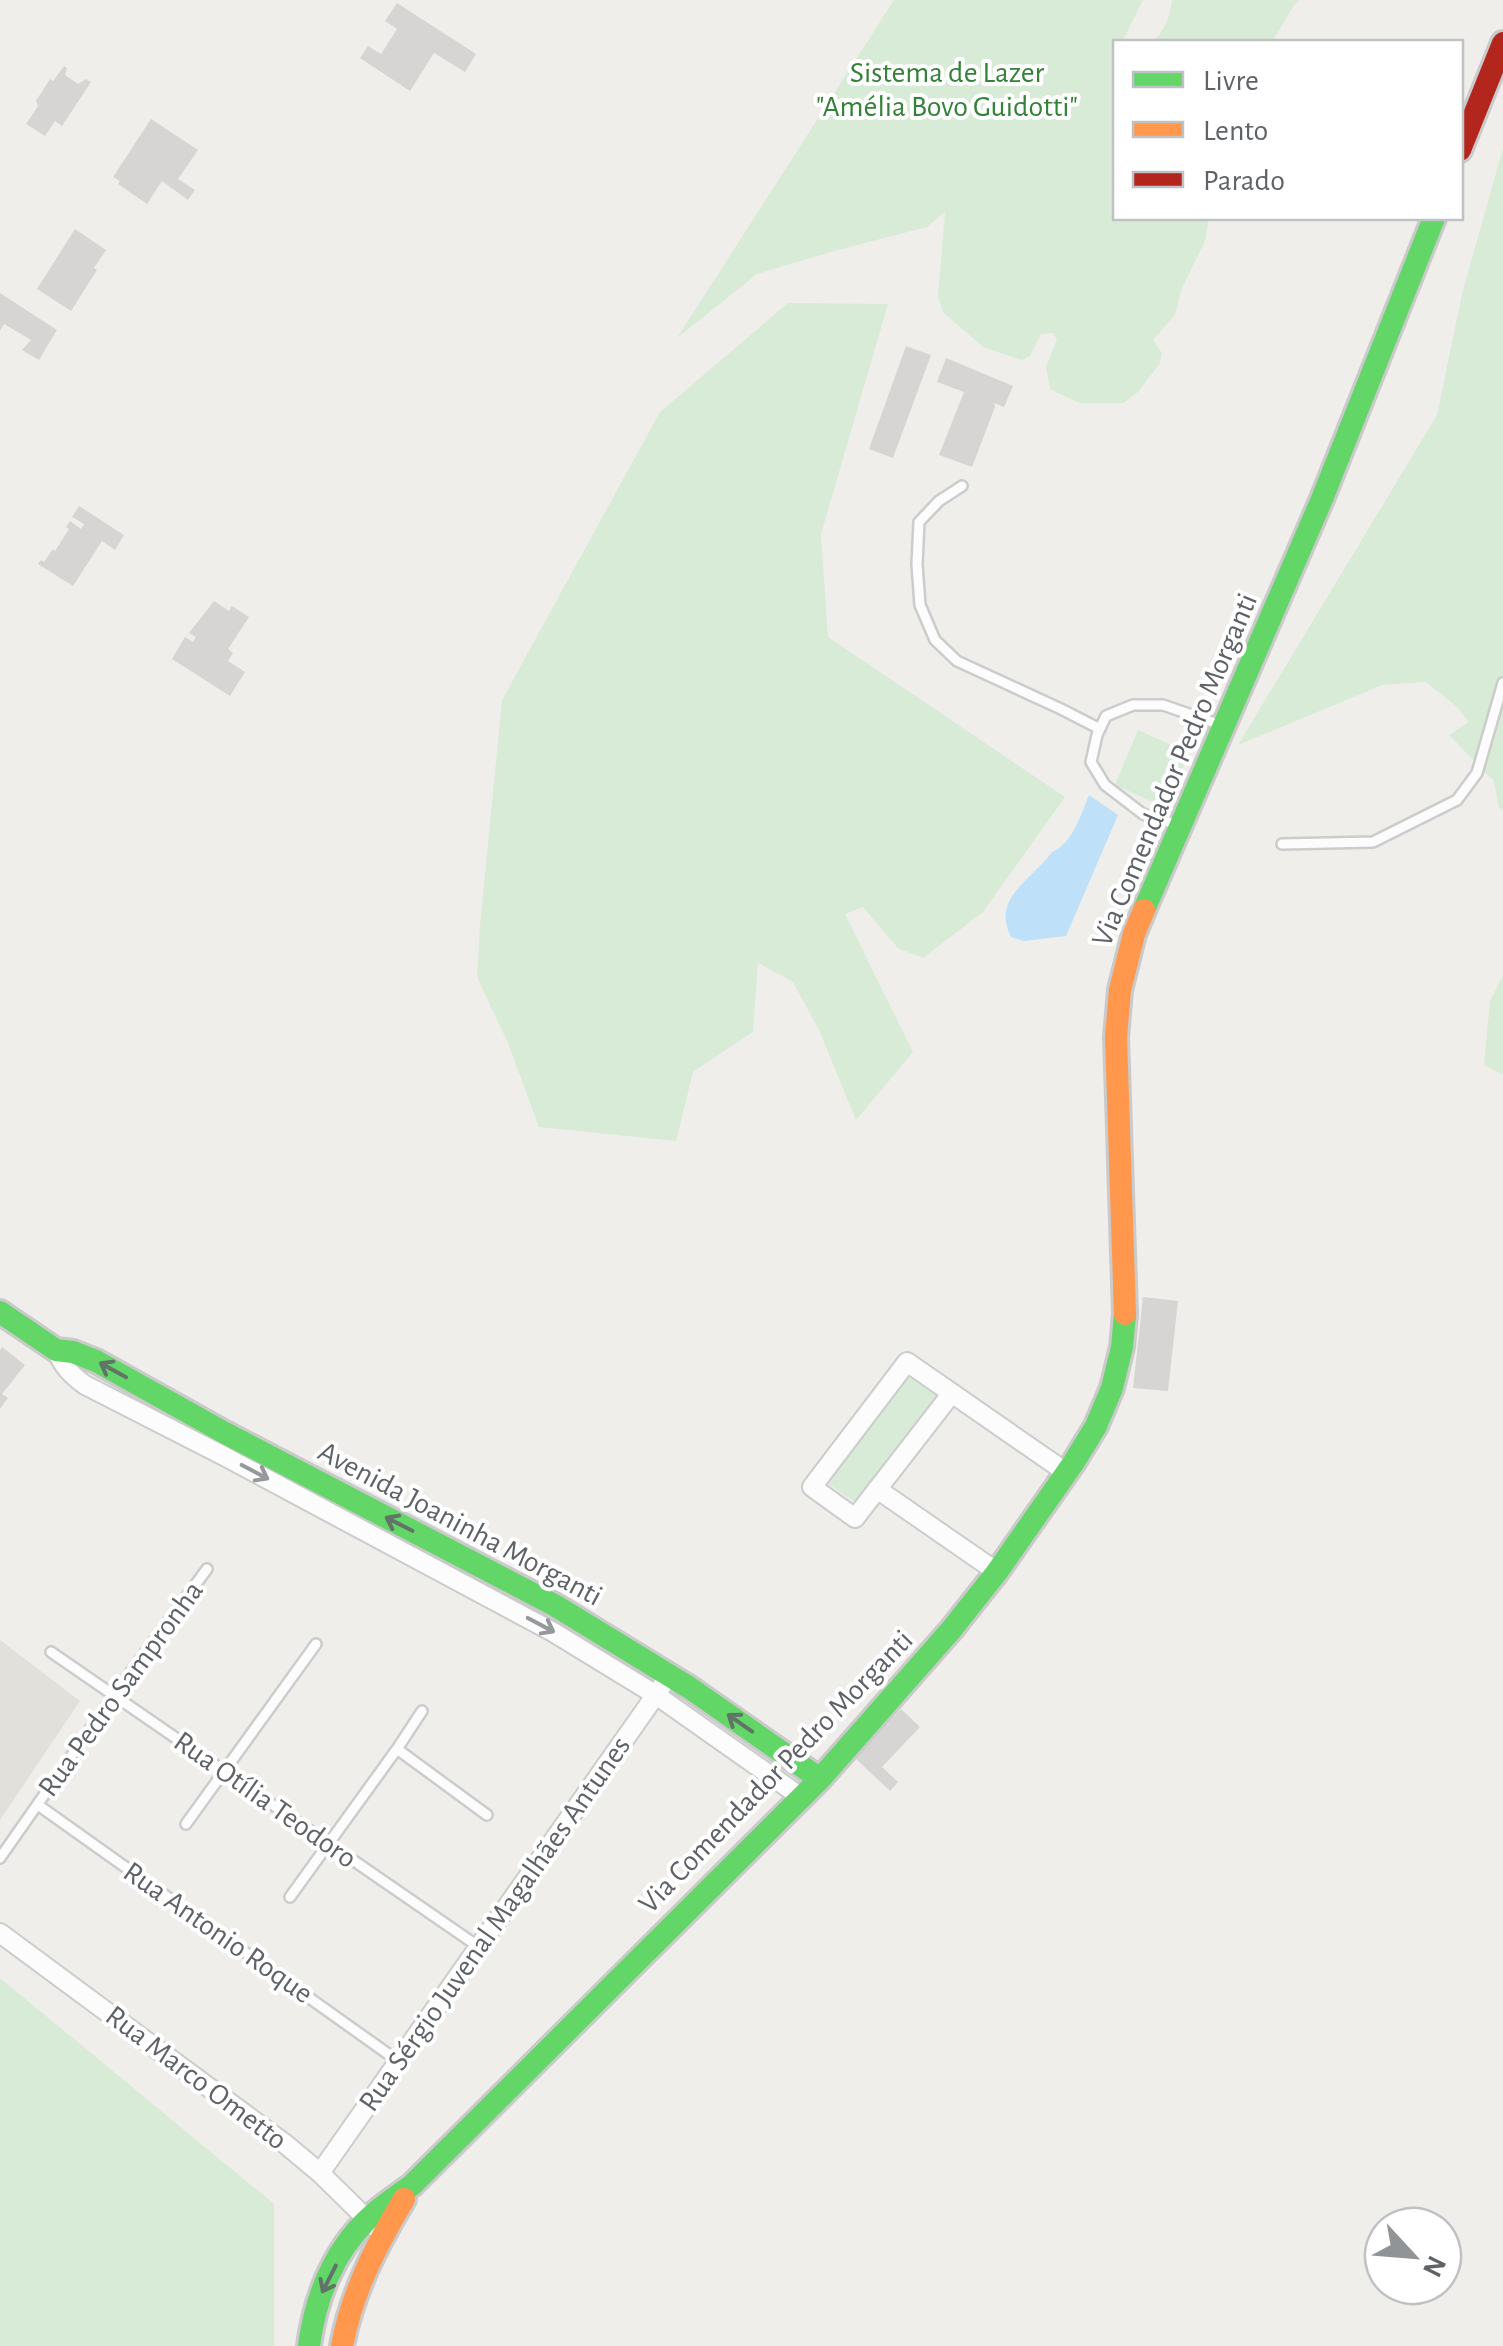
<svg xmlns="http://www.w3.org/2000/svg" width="1503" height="2346" font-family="'Alegreya Sans',sans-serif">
  <rect width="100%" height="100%" fill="#efeeea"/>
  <path fill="#e2e0da" d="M0 1640 80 1701 0 1820Z"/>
  <path fill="#d8ebd6" d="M894 0H1143L1122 42H1116V218H1209L1205 241 1182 288 1175 315 1153 340 1162 353 1160 363 1138 392 1123 403H1079L1050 389 1046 367 1057 339 1053 333 1041 334 1030 356 1022 360 983 347 943 312 938 297 945 212 927 227 834 251 757 274 677 338Z
    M1172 0H1300L1294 5 1272 42H1152C1165 31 1170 17 1172 0Z
    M1503 148V811L1499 808 1494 781 1449 735 1469 722 1457 707 1426 682 1382 685 1238 745 1437 415 1462 294Z
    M788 303 888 304 821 534 828 637 1065 797 983 912 923 958 898 948 863 907 845 914 913 1052 856 1120 819 1030 793 982 758 963 753 1032 693 1072 676 1141 539 1127 508 1043 477 977 480 926 502 700 660 412Z
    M1138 730 1189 753 1166 808 1115 785Z
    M1503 975V1075L1484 1065 1490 1001Z
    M909 1371 943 1395 858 1504 824 1481Z
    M0 1978 274 2204V2346H0Z"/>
  <path fill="#bfe0f9" d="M1089 795 1118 815 1066 936 1024 941 1011 937C991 898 1031 881 1052 852 1072 844 1081 815 1089 795Z"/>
  <path fill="#d6d5d3" d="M397 3 476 54 465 72 434 53 410 91 360 58 368 46 381 54 397 29 385 21Z
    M64 66 67 68 65 75 78 84 86 79 91 82 62 126 55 121 45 136 26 124 38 106 36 101 50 79 53 81Z
    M151 119 198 150 178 179 195 190 188 200 162 181 147 204 118 184 120 181 113 177Z
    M75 229 106 250 94 268 97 270 71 311 37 289Z
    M0 293 57 330 39 360 22 350 31 340 4 324 0 331Z
    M906 346 931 355 893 458 869 449Z
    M946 358 1013 386 1004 407 994 403 995 407 972 467 939 455 964 392 937 382Z
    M79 506 124 535 115 550 102 541 73 586 38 564 41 560 44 562 53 549 55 551 69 529 66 527 70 521 81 529 84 524 72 517Z
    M214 601 229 611 232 606 249 617 228 649 233 653 228 661 245 672 230 696 172 659 185 637 193 642 196 637 189 633Z
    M1143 1297 1178 1301 1168 1391 1133 1388Z
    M2 1347 25 1365 2 1394 8 1398 0 1409V1350Z
    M901 1709 920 1727 882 1767 898 1782 890 1791 855 1758Z"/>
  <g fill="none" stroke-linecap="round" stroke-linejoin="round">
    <g stroke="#cbcccc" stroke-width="14">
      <path id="lane" d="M962 486 939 501 919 522 917 564 920 605 935 640 957 661 1061 709 1100 729
        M1181 826 1143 814 1105 785 1091 762 1097 735 1106 716 1133 705H1163L1221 725
        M1282 844 1373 842 1457 800 1477 773 1503 683
        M51 1652 479 1947
        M397 1749 487 1815
        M38 1805 398 2061
        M186 1824 316 1644
        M0 1858 114 1695 207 1569
        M290 1897 397 1749 422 1711"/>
    </g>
    <g stroke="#cbcccc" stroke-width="22">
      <path id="street" d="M56 1350C63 1366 71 1375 85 1385L224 1456 553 1632 656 1695 801 1797
        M952 1393 855 1518 812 1487 907 1362 1067 1473
        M877 1489 997 1572
        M0 1933 284 2143 320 2173 375 2227
        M320 2173 662 1686"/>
    </g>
    <g stroke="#cacacb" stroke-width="28">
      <path id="fast" d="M1144 910 1322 499 1434 218
        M0 1312 56 1350 73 1352 96 1361 225 1433 556 1606 690 1688 820 1779
        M309 2346C315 2299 333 2252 368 2219 381 2206 397 2196 412 2185L820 1779 951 1630 997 1572 1074 1462 1096 1426 1112 1388 1122 1347 1125 1314"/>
    </g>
    <g stroke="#cacacb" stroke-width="28">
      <path id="slow" d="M1125 1314 1116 1037 1120 990 1134 934 1144 910
        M342 2346C352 2292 376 2246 404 2199"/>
    </g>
    <g stroke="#cacacb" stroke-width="28">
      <path id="jam" d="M1460 150 1503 43"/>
    </g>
    <use href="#lane" stroke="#fdfcfc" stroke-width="9"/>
    <use href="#street" stroke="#fdfcfc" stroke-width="18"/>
    <use href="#fast" stroke="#63d668" stroke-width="22"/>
    <use href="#slow" stroke="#ff974d" stroke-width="22"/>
    <use href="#jam" stroke="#b3261e" stroke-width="22"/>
  </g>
  <defs><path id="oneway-shaft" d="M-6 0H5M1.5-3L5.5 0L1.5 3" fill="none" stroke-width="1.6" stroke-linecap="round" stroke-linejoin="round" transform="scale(2.5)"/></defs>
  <g stroke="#607468">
    <use href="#oneway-shaft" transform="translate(113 1370) rotate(-151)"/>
    <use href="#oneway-shaft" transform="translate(399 1524) rotate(-153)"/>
    <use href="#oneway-shaft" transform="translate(740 1723) rotate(-145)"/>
    <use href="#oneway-shaft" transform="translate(329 2279) rotate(117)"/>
  </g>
  <g stroke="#96999c">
    <use href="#oneway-shaft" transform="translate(255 1472) rotate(28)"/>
    <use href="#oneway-shaft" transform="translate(541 1625) rotate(28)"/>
  </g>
  <g text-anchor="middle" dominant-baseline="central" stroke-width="8" stroke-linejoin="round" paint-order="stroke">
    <g font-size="30" fill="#348238" stroke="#fff">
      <text x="947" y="73">Sistema de Lazer<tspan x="947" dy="34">"Amélia Bovo Guidotti"</tspan></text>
    </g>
    <g font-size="30" fill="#5f6368" stroke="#fff">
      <text transform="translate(1175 770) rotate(-67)">Via Comendador Pedro Morganti</text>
      <text transform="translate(460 1524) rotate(28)">Avenida Joaninha Morganti</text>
      <text transform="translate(121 1689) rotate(-54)">Rua Pedro Sampronha</text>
      <text transform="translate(776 1772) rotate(-46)">Via Comendador Pedro Morganti</text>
      <text transform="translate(265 1800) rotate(35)">Rua Otília Teodoro</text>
      <text transform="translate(495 1924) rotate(-55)">Rua Sérgio Juvenal Magalhães Antunes</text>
      <text transform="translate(218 1933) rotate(35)">Rua Antonio Roque</text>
      <text transform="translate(196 2078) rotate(37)">Rua Marco Ometto</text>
    </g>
  </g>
  <rect x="1113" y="40" width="350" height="180" fill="#ffffff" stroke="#bfc1c3" stroke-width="2.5"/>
  <rect x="1133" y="72" width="50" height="15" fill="#63d668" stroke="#bfc1c3" stroke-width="2.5"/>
  <text x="1203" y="90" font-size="30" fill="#5f6368">Livre</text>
  <rect x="1133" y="122" width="50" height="15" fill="#ff974d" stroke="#bfc1c3" stroke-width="2.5"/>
  <text x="1203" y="140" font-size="30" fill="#5f6368">Lento</text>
  <rect x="1133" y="172" width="50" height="15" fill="#b3261e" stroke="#bfc1c3" stroke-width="2.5"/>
  <text x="1203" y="190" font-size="30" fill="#5f6368">Parado</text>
  <g transform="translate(1413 2256) rotate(116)"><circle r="48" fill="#ffffff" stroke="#bfc1c3" stroke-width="2.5"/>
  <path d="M0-8L18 38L0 25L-18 38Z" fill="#919496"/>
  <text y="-15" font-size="28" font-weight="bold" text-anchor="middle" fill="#5f6368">N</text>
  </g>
</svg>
